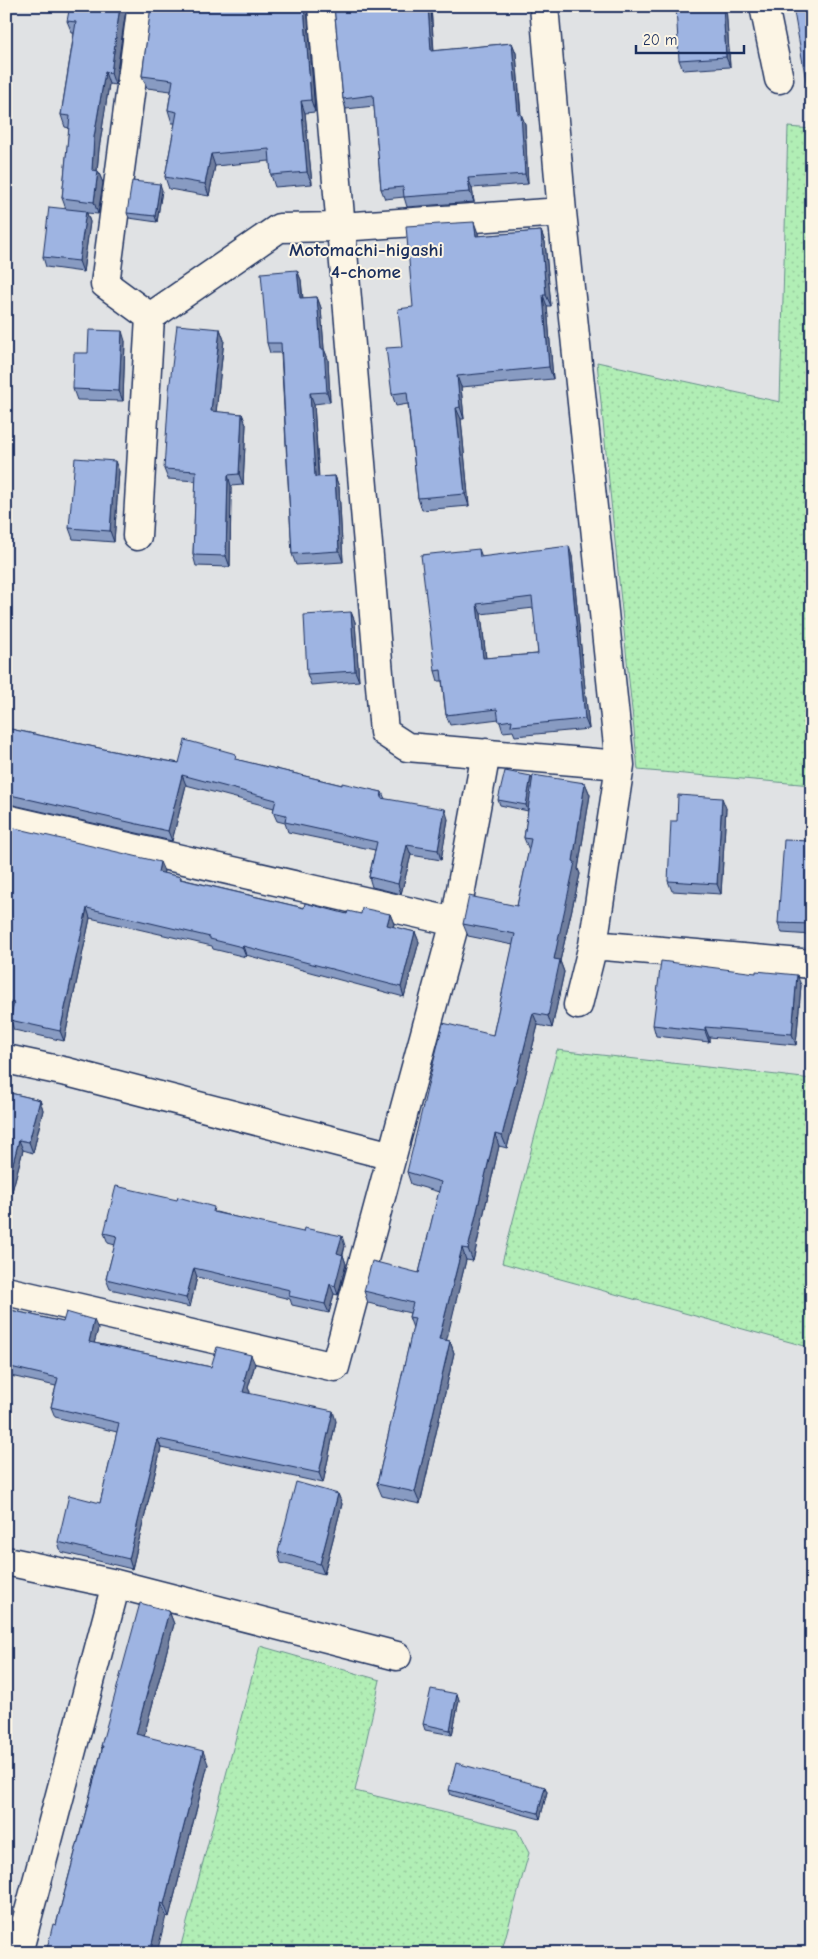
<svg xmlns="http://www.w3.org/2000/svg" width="818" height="1959" font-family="'Comic Neue',sans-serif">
  <defs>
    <pattern id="green-dots" width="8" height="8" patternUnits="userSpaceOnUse" patternTransform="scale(1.25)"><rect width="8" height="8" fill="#b1eeb5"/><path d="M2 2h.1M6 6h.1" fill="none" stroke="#98cc9e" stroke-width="1.8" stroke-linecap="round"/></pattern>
  </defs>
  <rect width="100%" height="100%" fill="#e0e2e4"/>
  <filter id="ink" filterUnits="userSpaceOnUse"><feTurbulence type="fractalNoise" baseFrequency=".02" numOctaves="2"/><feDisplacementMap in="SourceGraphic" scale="10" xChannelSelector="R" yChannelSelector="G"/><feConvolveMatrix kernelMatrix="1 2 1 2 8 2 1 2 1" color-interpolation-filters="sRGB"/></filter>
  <g filter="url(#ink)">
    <path fill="url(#green-dots)" stroke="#668e8a" d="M788 127 812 129V785L638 770 597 362 780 402Z
      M557 1050 812 1079V1348L502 1263Z
      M260 1646 380 1680 355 1791 517 1830 529 1853 501 1953H179Z"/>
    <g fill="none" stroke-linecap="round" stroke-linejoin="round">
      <g stroke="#1b2f5e" stroke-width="31">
        <path id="minor" d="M322 6 384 732 407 747 620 765 562 212 544 6
          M764 6 779 79
          M140 18 105 284 150 317 279 228 340 227 562 212
          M137 536 150 317
          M620 765 593 945 812 964
          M6 819 455 922
          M578 1005 593 945
          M6 1059 67 1072 392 1156
          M6 1291 335 1367 455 922 486 753
          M6 1561 116 1584 397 1656
          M18 1953 116 1584"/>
      </g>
      <use href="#minor" stroke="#fcf5e5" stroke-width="28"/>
    </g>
    <path fill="#889bc2" stroke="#1b2f5e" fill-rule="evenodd" d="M150 6H307L315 112 305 113 312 184 275 187 271 175 270 161 215 166 209 196 169 189 165 177 175 123H172L168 110 171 91 147 88 142 76 151 8Z
      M334 6H431L434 51 512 43 516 53 521 114 525 124 528 184 472 188 474 202 407 207 404 197 385 199 381 189 374 106 346 109 343 99Z
      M726 6 730 67 683 70 679 60Z
      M812 6V105L809 98Z
      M127 9 125 16 115 85 109 84 99 149 97 171H98L103 183 98 214 87 213 90 222 83 272 46 267 43 257 66 209 62 198 69 128 65 127 61 115 74 33H72L67 21Z
      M162 190 157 222 129 218 127 213Z
      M541 231 545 242 551 306H547L553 379 461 387 464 419H461L469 506 422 510 418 498 408 404 396 406 392 394 402 347 413 307 478 233V236Z
      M297 270 301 280 303 298 317 297 321 308 324 349 328 359 330 402 314 404 319 477 335 476 339 487 343 562 296 565 292 554 281 353H270L267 343Z
      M220 329 224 340 216 412 242 414 246 424 243 485 231 486 230 567 196 566 193 555 196 481 168 479 164 469Z
      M125 341 123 401 77 400 73 389 88 353Z
      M119 471 114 542 73 539 69 528Z
      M479 549 482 557 572 556 589 729 515 736 513 731 503 732 499 719 450 725 446 715 442 681H438L435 671ZM534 608 538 654 486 658 481 614Z
      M351 612 355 622 359 681 311 685 307 674Z
      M6 728 127 754 179 763 238 760 342 785 382 792 385 799 448 819 441 860 411 855 401 894 372 887 369 877 375 850 288 832 285 823 277 821 273 812 274 808 186 785 172 841 9 804H6Z
      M533 779 585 783 590 795 578 869 580 874 560 961 564 972 552 1028 538 1025 507 1148 499 1146 473 1261 466 1260 446 1340 450 1341 454 1353 420 1504 382 1496 377 1484 413 1328 409 1317 410 1313 368 1303 364 1291 419 1273 439 1192 411 1184 407 1172 493 1035 513 945 468 936 463 924 517 906 529 850 524 838 528 811 500 805 498 800Z
      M726 808 721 894 672 891 668 881Z
      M6 826 164 871 163 873 181 877V879L304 908 347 914H390L394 924 393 927 415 932 419 942 404 997 246 955V957L213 949 212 946 90 918 64 1041 14 1030 10 1020 12 1012 6 1010Z
      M812 841V935L782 933 778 923Z
      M801 985 796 1045 709 1037V1042L656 1036 653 1025Z
      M6 1092 40 1100 43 1110 33 1153 23 1150 6 1214Z
      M216 1212 345 1246 343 1255 346 1264 338 1295 334 1294 329 1313 292 1305 290 1299 197 1277 190 1307 110 1289 106 1279 115 1245 108 1243 104 1233Z
      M6 1309 63 1322 98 1329 94 1343 211 1367 255 1364 248 1388 250 1392 249 1394 336 1421 323 1483 161 1448 132 1569 61 1552 58 1542 100 1503 117 1432 55 1417 51 1407 56 1386 6 1375Z
      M338 1494 342 1504 324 1574 281 1563 278 1552Z
      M169 1611 174 1624 144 1736 208 1764 169 1917 166 1916 56 1925 102 1749 101 1746Z
      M457 1694 459 1700 452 1735 425 1730 423 1724Z
      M545 1787 547 1792 540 1819 451 1795 449 1790Z"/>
    <path fill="#6f7e9e" stroke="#1b2f5e" d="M120 6H131L127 9 125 16 115 85 111 73Z
      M304 6H307L315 112 311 100Z
      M428 6H431L434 61 431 51Z
      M723 6H726L730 67 726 57Z
      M512 43 516 53 521 121V114L525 124 528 184 525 174 518 114Z
      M105 72 109 84 99 149 96 182 92 170 94 137Z
      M301 101 305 113 312 184 307 172Z
      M211 154 215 166 209 196 205 184Z
      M98 171 103 183 98 214 94 202Z
      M468 178 472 188 474 202 470 192Z
      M160 184 162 190 157 222 155 216Z
      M86 211 90 222 83 272 79 261Z
      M474 222 478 233 480 248 476 236Z
      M541 231 545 242 551 306 546 295Z
      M297 270 301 280 303 309 300 298Z
      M543 295 547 306 553 379 549 367Z
      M317 297 321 308 324 349 328 359 330 402 327 392 321 349Z
      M220 329 224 340 215 422 211 411Z
      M122 331 125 341 123 401 119 391Z
      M457 376 461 387 464 419 460 407Z
      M310 393 314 404 319 488 315 477Z
      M456 408 461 419 469 506 465 494Z
      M242 414 246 424 243 485 239 474Z
      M115 461 119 471 114 542 110 531Z
      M228 475 231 486 230 567 226 556Z
      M335 476 339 487 343 562 339 551Z
      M569 546 572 556 589 729 585 719Z
      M477 604 481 614 487 669 483 658Z
      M351 612 355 622 359 681 355 671Z
      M182 775 186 785 172 841 168 831Z
      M531 776 533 781 528 811 526 805Z
      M585 783 590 795 578 869 580 874 560 961 564 972 552 1028 548 1016 554 959 573 861Z
      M722 798 726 808 721 894 717 884Z
      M445 809 448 819 441 860 438 850Z
      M407 845 411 855 401 894 398 884Z
      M160 862 164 871 161 882 158 872Z
      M87 908 90 918 64 1041 60 1031Z
      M390 914 394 924 391 935 387 925Z
      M415 932 419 942 404 997 401 987Z
      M243 946 246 955V957L242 947Z
      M797 975 801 985 796 1045 792 1034Z
      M533 1013 538 1025 507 1148 502 1136Z
      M705 1027 709 1037V1042L705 1031Z
      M40 1100 43 1110 33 1153 29 1142Z
      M495 1134 499 1146 473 1261 468 1249Z
      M19 1140 23 1150 6 1214V1190Z
      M342 1236 345 1246 342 1257 343 1255 346 1264 338 1295 335 1286 337 1253Z
      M462 1248 466 1260 444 1351 439 1339Z
      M194 1268 197 1277 190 1307 186 1298Z
      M330 1284 334 1294 329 1313 325 1304Z
      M94 1320 98 1329 92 1351 89 1342Z
      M450 1341 454 1353 420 1504 415 1492Z
      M251 1355 255 1364 248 1388 250 1392 247 1402 243 1392 244 1381Z
      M333 1411 336 1421 323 1483 319 1473Z
      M158 1439 161 1448 132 1569 129 1559Z
      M338 1494 342 1504 324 1574 320 1564Z
      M169 1611 174 1624 141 1747 136 1734Z
      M457 1694 459 1700 452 1735 450 1730Z
      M203 1751 208 1764 169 1917 164 1904Z
      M545 1787 547 1792 540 1819 538 1813Z
      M161 1903 166 1916 157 1953H150Z"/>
    <path fill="#9eb4e2" stroke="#1b2f5e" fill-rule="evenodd" d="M70 6H120L111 73 105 72 94 137 92 170 98 171 94 202 62 198 70 116 61 115 76 22 67 21Z
      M151 6H304L311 100 301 101 307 172 271 175 269 149 211 154 205 184 165 177 177 112 168 110 173 80 142 76Z
      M334 6H428L431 51 512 43 518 114H521L525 174 468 178 470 192 404 197 403 187 381 189 373 95 343 99Z
      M676 6H723L726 57 679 60Z
      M793 6H812V97L809 98Z
      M132 181 160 184 155 216 127 213Z
      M49 207 86 211 79 261 43 257Z
      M474 222 476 236 541 231 546 295H543L549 367 457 376 460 407 456 408 465 494 418 498 407 392 392 394 386 348 402 347 398 309 413 307 406 226Z
      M297 270 300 298 317 297 321 349H324L327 392 310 393 315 477 335 476 339 551 292 554 281 343H267L261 273Z
      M177 325 220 329 211 411 242 414 239 474 228 475 226 556 193 555 196 471 164 469 169 391Z
      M89 330 122 331 119 391 73 389 74 353H88Z
      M75 458 115 461 110 531 69 528Z
      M569 546 585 719 511 726 512 720 499 722 497 709 446 715 441 670 435 671 421 555 479 549 480 557ZM532 597 538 654 483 658 477 604Z
      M351 612 355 671 307 674 304 615Z
      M6 728 127 754 179 763 185 740 236 754 235 759 342 785V783L382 792 381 798 445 809 438 850 407 845 398 884 369 877 377 842 285 822 286 815 273 812 276 800 182 775 168 831 6 794Z
      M505 771 531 776 526 805 498 800Z
      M533 775 585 783 573 861 575 862 554 959 560 960 548 1016 533 1013 502 1136 495 1134 468 1249 462 1248 439 1339 450 1341 415 1492 377 1484 415 1318 409 1317 413 1303 364 1291 372 1261 419 1273 441 1182 407 1172 443 1023 493 1035 515 934 463 924 469 896 517 906 531 839 524 838Z
      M678 795 722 798 717 884 668 881 671 821H677Z
      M6 826 160 862 158 872 181 877 180 879 304 908 305 903 347 914 348 911 361 914 362 908 390 914 387 925 415 932 401 987 243 946 242 947 210 939V937L87 908 60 1031 10 1020 14 1003 6 1001Z
      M784 840 812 841V924L778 923Z
      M661 961 756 973V971L797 975 792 1034 705 1027V1031L653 1025Z
      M6 1092 40 1100 29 1142 19 1140 6 1190Z
      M116 1186 177 1200 178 1197 214 1207 213 1212 303 1232 304 1228 342 1236 337 1253 343 1255 335 1286 330 1284 325 1304 289 1296 290 1290 194 1268 186 1298 106 1279 117 1236 104 1233Z
      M6 1309 63 1322 66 1312 94 1320 89 1342 211 1367 217 1347 251 1355 244 1381 246 1382 243 1392 333 1411 319 1473 158 1439 129 1559 58 1542 69 1495 100 1503 119 1423 51 1407 58 1378 6 1366Z
      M296 1482 338 1494 320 1564 278 1552Z
      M140 1603 169 1611 136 1734 203 1751 164 1904 161 1903 150 1953H46L53 1924 56 1925 103 1746H101Z
      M431 1689 457 1694 450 1730 423 1724Z
      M456 1763 545 1787 538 1813 449 1790Z"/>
  </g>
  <g text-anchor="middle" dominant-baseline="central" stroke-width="4" stroke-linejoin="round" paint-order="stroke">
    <g font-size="19" font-weight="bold" fill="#1b2f5e" stroke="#fcf5e5">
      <text x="366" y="250">Motomachi-higashi<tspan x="366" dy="22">4-chome</tspan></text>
    </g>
  </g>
  <rect width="818" height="1959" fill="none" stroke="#fcf5e5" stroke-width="25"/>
  <rect x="12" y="12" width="793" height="1934" fill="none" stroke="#1b2f5e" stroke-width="2" filter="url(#ink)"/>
  <path d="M636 45v8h108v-8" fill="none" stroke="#1b2f5e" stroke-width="2.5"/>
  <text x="643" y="45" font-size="15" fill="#1b2f5e" stroke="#fcf5e5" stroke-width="4" paint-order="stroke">20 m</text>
</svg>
